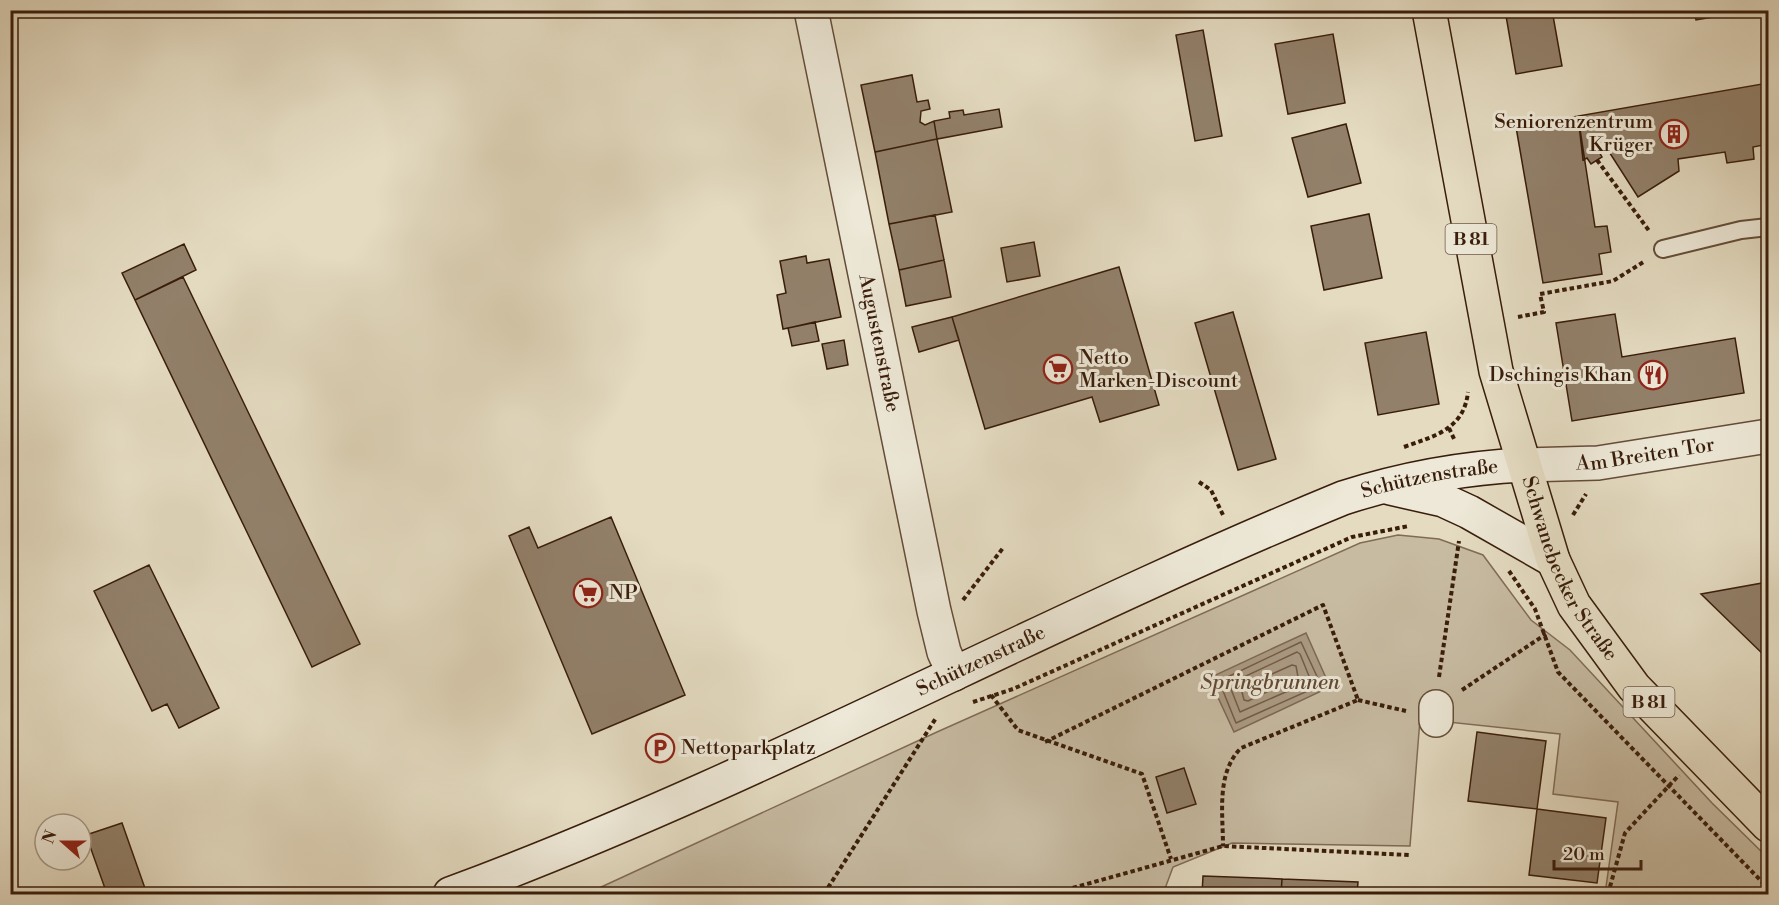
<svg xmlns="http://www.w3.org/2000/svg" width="1779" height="905" font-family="'Libre Bodoni',serif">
  <rect width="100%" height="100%" fill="#e4dbc1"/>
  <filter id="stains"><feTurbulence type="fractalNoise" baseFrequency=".00333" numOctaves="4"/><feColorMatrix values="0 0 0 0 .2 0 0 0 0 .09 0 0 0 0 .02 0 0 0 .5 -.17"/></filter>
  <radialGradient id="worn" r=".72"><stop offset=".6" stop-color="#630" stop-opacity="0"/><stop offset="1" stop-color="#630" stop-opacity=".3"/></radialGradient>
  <path fill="#c7bba2" stroke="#806c56" stroke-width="1.5" d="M1398 535 1439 539 1483 555 1531 620 1570 650 1712 803 1768 858V894H1605L1618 802 1553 794 1560 734 1420 719 1410 846 1232 843 1173 867 1163 894H586L937 732 1360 543Z"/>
  <path fill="#aa9a83" stroke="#7d6853" stroke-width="1.5" d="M1306 633 1330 687 1234 732 1209 678Z"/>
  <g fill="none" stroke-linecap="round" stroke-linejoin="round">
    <path stroke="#725c47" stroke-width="1.5" d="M1301 642 1321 685 1236 723 1219 681Z
      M1297 652 1300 654 1311 681 1240 712 1229 684Z
      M1292 665 1296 666 1298 677 1248 701 1244 700 1241 688Z"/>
  </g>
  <path fill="#92806a" stroke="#391d0b" stroke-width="1.5" d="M1055 10H1091L1056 17Z
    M1505 10H1552L1562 66 1516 74Z
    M1694 10H1755L1696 20Z
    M1203 30 1222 136 1195 141 1176 35Z
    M1333 34 1345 103 1288 114 1275 44Z
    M912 75 917 102 928 100 930 109 921 111 920 122 925 125 934 121 937 139 875 152 861 85Z
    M1762 84 1768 123V144L1753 147 1754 159 1727 163 1725 152 1678 159 1679 171 1638 197 1606 147 1598 150 1602 157 1591 164 1587 158 1583 160 1578 116Z
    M999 109 1002 127 937 139 934 121 950 118 949 112 963 110 964 115Z
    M1578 116 1595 227 1607 226 1611 252 1599 254 1602 274 1543 283 1516 127Z
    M1346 124 1361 183 1308 197 1292 138Z
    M937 139 952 212 889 224 875 152Z
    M1369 214 1382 278 1324 290 1311 226Z
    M935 215 944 260 899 270 889 224Z
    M1034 242 1040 276 1007 282 1001 248Z
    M184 244 196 270 135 300 122 273Z
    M806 256 807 263 829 259 841 317 783 329 777 295 786 293 780 261Z
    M944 260 951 297 906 306 899 270Z
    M1119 267 1159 405 1100 422 1092 397 985 429 952 317Z
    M183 277 360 644 312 667 135 300Z
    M1233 312 1276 459 1238 470 1195 323Z
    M1615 314 1622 357 1735 338 1744 393 1572 421 1556 323Z
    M952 317 959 340 919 352 912 327Z
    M815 322 819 341 792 346 788 328Z
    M1426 332 1439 404 1378 415 1365 343Z
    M844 340 848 365 827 369 822 344Z
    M611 517 685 695 592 734 509 536 529 527 538 548Z
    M149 565 219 708 179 728 167 704 152 711 94 591Z
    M1768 582V659L1701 594Z
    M1477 732 1546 741 1537 809 1468 801Z
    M1184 768 1196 804 1167 813 1156 777Z
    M1537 809 1606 818 1597 883 1529 875Z
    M122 823 147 894H107L86 835Z
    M1203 876 1282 879 1281 894H1202Z
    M1282 879 1358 882 1357 894H1281Z"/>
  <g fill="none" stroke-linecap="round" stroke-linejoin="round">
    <g stroke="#644c38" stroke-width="20">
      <path id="lane" d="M1663 249 1741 230 1768 227"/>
    </g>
    <g stroke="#644c38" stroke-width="36">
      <g id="street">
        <path id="s1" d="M811 10 934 611 944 652 954 674"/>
        <path id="s2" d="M1523 465 1598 463 1768 436"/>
        <path d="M1436 707V720"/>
      </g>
    </g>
    <g stroke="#391d0b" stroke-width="36">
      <g id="secondary">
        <path d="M1390 488 1443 500 1469 512 1553 560"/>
        <path id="s3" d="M450 894C756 781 1041 622 1343 498 1402 479 1461 468 1523 465"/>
      </g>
    </g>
    <g stroke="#391d0b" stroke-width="36">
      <g id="primary">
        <path id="s4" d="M1429 10 1496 371 1553 560 1574 605 1634 687 1768 825"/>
      </g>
    </g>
    <path stroke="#391d0b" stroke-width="4" stroke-dasharray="4.5 3" stroke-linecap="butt" d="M1767 113H1768
      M1597 160 1650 232
      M1518 317 1544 312 1540 294 1613 281 1645 261
      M1449 428 1455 441
      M1404 447C1435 436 1464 429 1468 392
      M1199 482 1211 490 1224 517
      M1573 515 1586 494
      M1509 571 1535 609 1558 672 1768 888
      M963 600 1003 548
      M1439 677 1459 541
      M1462 690 1546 634
      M991 695 1018 730 1142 774 1171 859
      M1358 700 1406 711
      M973 702 1013 689 1352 537 1409 526
      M1045 742 1323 605 1358 700 1241 748C1216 773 1223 813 1223 846
      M824 894 936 718
      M1051 894 1223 846 1409 855
      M1608 894 1625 833 1679 775"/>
    <use href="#lane" stroke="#ede8d7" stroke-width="16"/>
    <use href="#street" stroke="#ede8d7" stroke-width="33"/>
    <use href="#secondary" stroke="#ede8d7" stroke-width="33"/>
    <use href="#primary" stroke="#e4dbc1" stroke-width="33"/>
  </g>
  <defs>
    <g id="building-ring" transform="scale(1.5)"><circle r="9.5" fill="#ede8d7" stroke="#8f2418" stroke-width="1.5"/><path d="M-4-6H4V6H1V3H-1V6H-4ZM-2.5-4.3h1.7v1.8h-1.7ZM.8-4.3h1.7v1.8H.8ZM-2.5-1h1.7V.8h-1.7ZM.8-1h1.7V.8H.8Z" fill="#8f2418"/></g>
    <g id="supermarket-ring" transform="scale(1.5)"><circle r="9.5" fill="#ede8d7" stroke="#8f2418" stroke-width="1.5"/><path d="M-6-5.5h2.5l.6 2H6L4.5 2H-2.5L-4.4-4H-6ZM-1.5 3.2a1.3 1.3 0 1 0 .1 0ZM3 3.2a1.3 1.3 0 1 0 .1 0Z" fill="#8f2418"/></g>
    <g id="restaurant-ring" transform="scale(1.5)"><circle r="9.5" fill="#ede8d7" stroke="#8f2418" stroke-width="1.5"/><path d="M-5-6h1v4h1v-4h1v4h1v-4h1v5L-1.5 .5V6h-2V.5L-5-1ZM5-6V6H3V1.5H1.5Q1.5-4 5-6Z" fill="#8f2418"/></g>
    <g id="parking-ring" transform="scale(1.5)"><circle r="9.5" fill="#ede8d7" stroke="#8f2418" stroke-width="1.5"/><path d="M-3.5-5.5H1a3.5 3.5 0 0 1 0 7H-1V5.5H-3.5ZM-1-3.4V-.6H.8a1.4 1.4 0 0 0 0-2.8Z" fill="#8f2418"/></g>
  </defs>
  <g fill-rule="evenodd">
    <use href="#building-ring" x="1674" y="134"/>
    <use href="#supermarket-ring" x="1058" y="369"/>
    <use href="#restaurant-ring" x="1653" y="375"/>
    <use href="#supermarket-ring" x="588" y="593"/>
    <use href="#parking-ring" x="660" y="748"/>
  </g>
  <g text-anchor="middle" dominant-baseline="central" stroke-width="6" stroke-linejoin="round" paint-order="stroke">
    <g fill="#ede8d7" stroke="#6f5a48" stroke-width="1.5">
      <rect x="1445.5" y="224" width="51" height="30" rx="4.5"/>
      <rect x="1623.5" y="687" width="51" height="30" rx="4.5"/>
    </g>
    <g font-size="18" font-weight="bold" fill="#391d0b">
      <text x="1471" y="239">B 81</text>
      <text x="1649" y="702">B 81</text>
    </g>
    <g font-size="20" fill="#391d0b" stroke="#ede8d7" text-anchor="start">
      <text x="1653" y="122" text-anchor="end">Seniorenzentrum<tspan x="1653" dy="23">Krüger</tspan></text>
      <text x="1079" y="358">Netto<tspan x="1079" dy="23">Marken-Discount</tspan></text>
      <text x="1632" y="375" text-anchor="end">Dschingis Khan</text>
      <text x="609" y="593">NP</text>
      <text x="681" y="748">Nettoparkplatz</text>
    </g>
    <g font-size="20" fill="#391d0b" stroke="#ede8d7">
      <text stroke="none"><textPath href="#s1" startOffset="340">Augustenstraße</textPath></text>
      <text stroke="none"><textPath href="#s2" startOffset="123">Am Breiten Tor</textPath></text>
      <text stroke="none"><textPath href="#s3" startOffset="1066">Schützenstraße</textPath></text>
      <text stroke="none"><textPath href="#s4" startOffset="579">Schwanebecker Straße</textPath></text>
      <text stroke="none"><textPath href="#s3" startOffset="580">Schützenstraße</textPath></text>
    </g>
    <g font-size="21" font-style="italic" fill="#614935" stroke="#ede8d7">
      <text x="1270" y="683">Springbrunnen</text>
    </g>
  </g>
  <rect width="1779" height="905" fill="none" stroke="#e4dbc1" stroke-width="36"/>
  <rect x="12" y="12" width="1755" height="881" fill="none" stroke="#391d0b" stroke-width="3"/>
  <rect x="18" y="18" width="1743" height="869" fill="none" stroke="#391d0b" stroke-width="1.5"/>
  <g transform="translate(63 842) rotate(291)"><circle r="28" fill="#ede8d7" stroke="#a59785" stroke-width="1.5"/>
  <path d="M0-4.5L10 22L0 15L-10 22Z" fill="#8f2418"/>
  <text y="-9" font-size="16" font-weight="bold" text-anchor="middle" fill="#391d0b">N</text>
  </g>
  <path d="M1554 860v9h87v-9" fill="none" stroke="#391d0b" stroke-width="3"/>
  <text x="1563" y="860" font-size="18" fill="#391d0b" stroke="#ede8d7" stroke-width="4.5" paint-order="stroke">20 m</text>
  <rect width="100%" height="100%" filter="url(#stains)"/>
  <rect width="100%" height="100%" fill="url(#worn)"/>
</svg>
